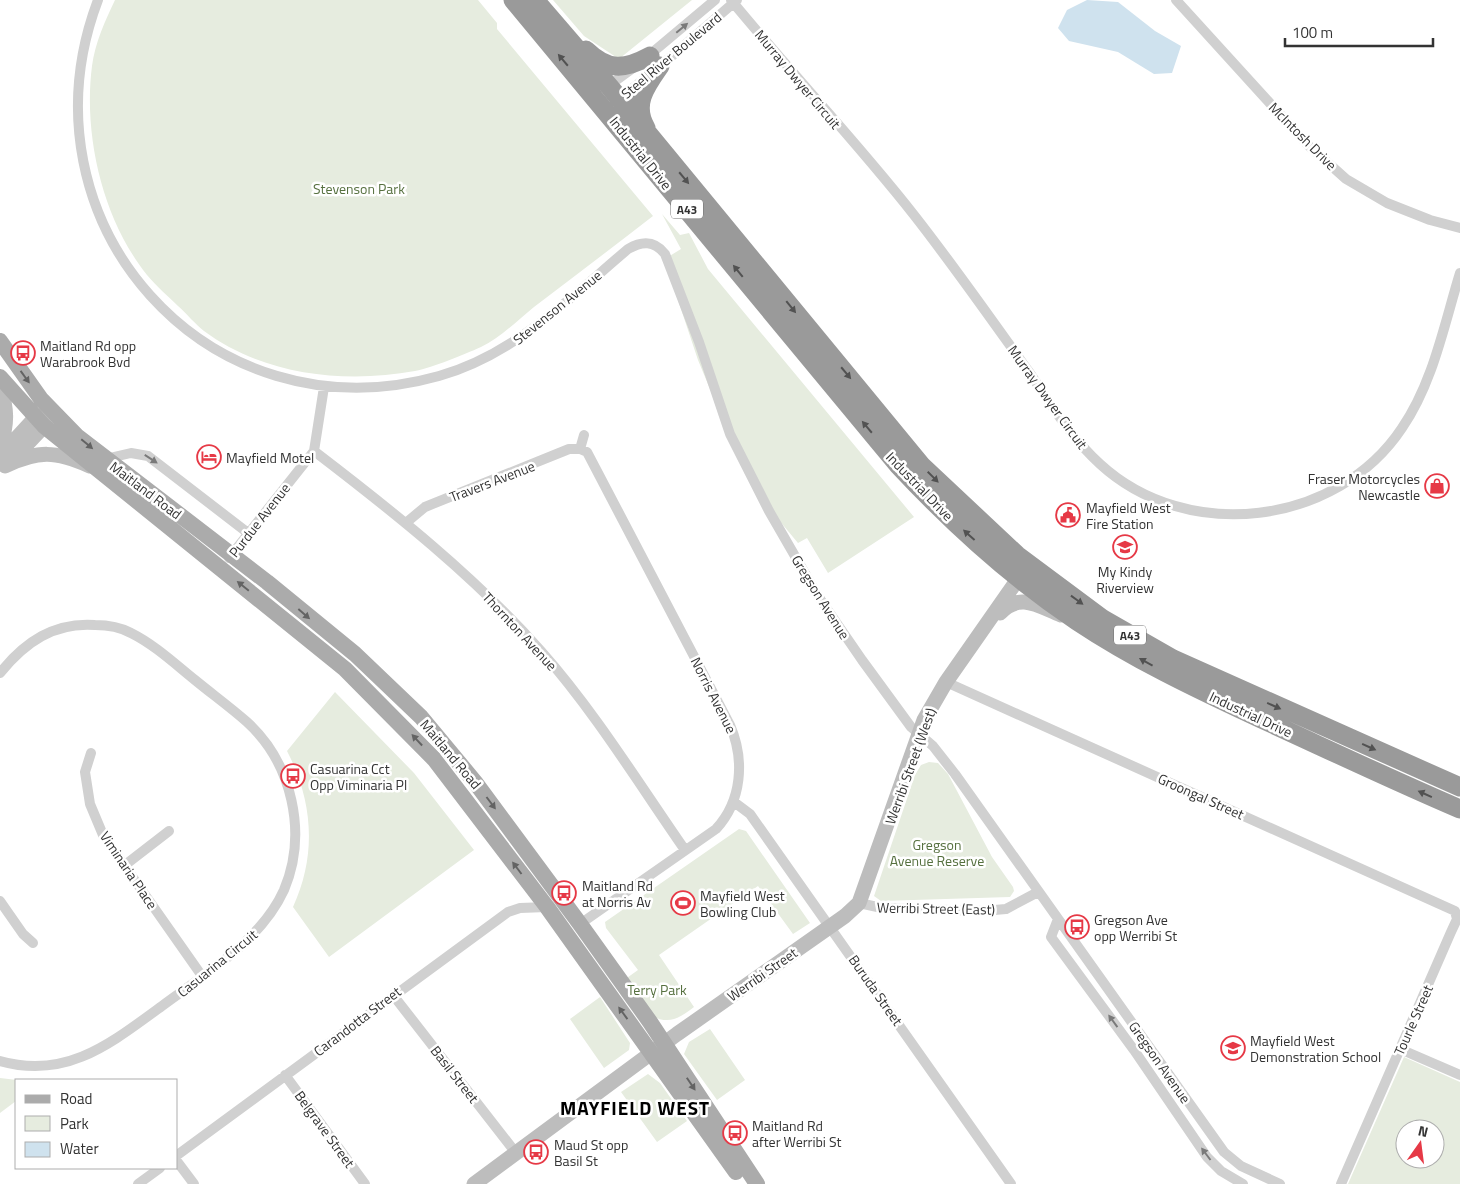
<svg xmlns="http://www.w3.org/2000/svg" width="1460" height="1184" font-family="'Titillium Web',sans-serif">
  <rect width="100%" height="100%" fill="#fff"/>
  <path fill="#e6ecdf" fill-rule="evenodd" d="M115 0H478L497 23V29L653 216C614 246 574 277 534 307 518 320 500 338 481 347 463 355 434 367 415 371 344 384 263 375 204 331 195 324 187 314 178 306 168 296 156 286 147 275 103 220 83 136 92 66 95 43 105 21 115 0Z
    M553 0H692L619 59 584 36Z
    M662 214 680 235 689 233 708 269 914 517 828 573 807 538 798 543 768 507 745 474 698 360 674 288 668 257 681 249Z
    M335 692 414 773 474 850 329 957 293 907C317 855 313 801 287 751Z
    M929 762 938 763 948 774 992 857 1013 887 1014 891 1010 897 881 901 874 896 915 775 921 765Z
    M739 829 746 831 810 923 793 934 758 886 659 955 694 1007C679 1018 670 1025 652 1016L624 980 638 970 606 928 605 922Z
    M600 997 630 1043 629 1050 604 1068 570 1019Z
    M710 1029 745 1080 717 1100 684 1054 689 1042Z
    M1404 1057 1460 1082V1184H1348ZM1405 1129H1435V1159H1405Z
    M648 1074 660 1083 687 1121 657 1142 621 1092Z
    M0 1078 17 1080 16 1101 0 1113Z"/>
  <path fill="#cfe2ee" d="M1087 0 1118 2 1155 31 1181 46 1172 73 1154 74 1118 52 1069 41 1058 28 1067 10Z"/>
  <g fill="none" stroke-linecap="round" stroke-linejoin="round">
    <path stroke="#d0d0d0" stroke-width="10" d="M98 0C14 222 208 441 439 376 514 355 570 298 628 249 642 241 654 240 665 254L699 342 730 434 769 511 818 596 862 660 911 727 933 746 955 774 1224 1152 1241 1166 1280 1184
      M731 0C791 73 856 141 914 215 954 266 991 319 1029 372 1051 404 1071 438 1100 464 1187 544 1337 526 1402 428 1433 383 1444 325 1460 273
      M1176 0 1308 145 1346 179 1387 203 1430 220 1460 228
      M647 57 715 0
      M658 68 737 0
      M607 87 633 68
      M617 101 647 77
      M580 449 584 435
      M314 451C395 513 473 575 541 651 595 712 639 784 685 850
      M105 459 131 453 148 456 248 533
      M407 522 425 507 569 449H580L587 452 730 725C745 760 742 801 716 829L580 924
      M229 558 314 451 324 387
      M0 673C25 642 54 622 95 625 108 625 120 627 131 633 155 645 175 664 195 680 212 694 230 707 247 722 292 763 308 833 284 890 261 941 205 974 162 1006 111 1043 67 1080 0 1061
      M946 682 1455 911 1457 919 1451 932 1341 1184
      M91 753 85 772 90 804 103 835 202 976
      M734 802 750 814 1011 1184
      M125 865 169 831
      M0 901 23 934 33 943
      M859 903 882 908 983 911 1006 909 1038 892
      M1058 919 1051 937 1134 1050 1207 1157 1221 1171 1243 1184
      M393 995 516 1153
      M1400 1049 1460 1075
      M285 1075 365 1184
      M176 1156 508 912 520 908 547 907
      M176 1160 194 1184
      M138 1184 160 1168"/>
    <path stroke="#bdbdbd" stroke-width="15" d="M0 386C7 408 8 424 0 446
      M0 456 35 418 48 413
      M12 460 44 426 50 414
      M5 466C39 450 55 451 90 466
      M1000 613C1020 592 1038 606 1061 615
      M474 1184 677 1034 845 916 859 903 924 720 946 682 1025 569"/>
    <path stroke="#ababab" stroke-width="16" d="M0 341 41 399 77 436 267 582 355 654 421 717 475 782 580 924 650 1022 757 1184
      M0 377 44 426 345 669 434 759 547 907 736 1172"/>
    <path stroke="#9a9a9a" stroke-width="19" d="M513 0 898 465C952 523 1011 577 1077 621 1134 659 1195 688 1257 717 1325 748 1392 780 1460 809
      M535 0 609 86 922 466 1017 555 1103 619 1173 659 1460 787
      M586 50C608 71 624 70 650 56
      M646 128C632 104 646 86 660 66"/>
  </g>
  <defs><path id="oneway-solid" d="M-6-.8H1V-3.2L6.5 0L1 3.2V.8H-6Z" transform="scale(1.25)"/></defs>
  <g fill="#7a7a7a">
    <use href="#oneway-solid" transform="translate(682 28) rotate(-40)"/>
    <use href="#oneway-solid" transform="translate(151 459) rotate(33)"/>
    <use href="#oneway-solid" transform="translate(1113 1021) rotate(-126)"/>
    <use href="#oneway-solid" transform="translate(1206 1154) rotate(-127)"/>
  </g>
  <g fill="#525252">
    <use href="#oneway-solid" transform="translate(563 60) rotate(-130)"/>
    <use href="#oneway-solid" transform="translate(684 178) rotate(50)"/>
    <use href="#oneway-solid" transform="translate(738 271) rotate(-129)"/>
    <use href="#oneway-solid" transform="translate(791 307) rotate(51)"/>
    <use href="#oneway-solid" transform="translate(846 373) rotate(50)"/>
    <use href="#oneway-solid" transform="translate(867 427) rotate(-130)"/>
    <use href="#oneway-solid" transform="translate(933 477) rotate(45)"/>
    <use href="#oneway-solid" transform="translate(969 535) rotate(-138)"/>
    <use href="#oneway-solid" transform="translate(1077 600) rotate(36)"/>
    <use href="#oneway-solid" transform="translate(1146 662) rotate(-151)"/>
    <use href="#oneway-solid" transform="translate(1274 706) rotate(24)"/>
    <use href="#oneway-solid" transform="translate(1369 747) rotate(24)"/>
    <use href="#oneway-solid" transform="translate(1425 794) rotate(-156)"/>
  </g>
  <g fill="#636363">
    <use href="#oneway-solid" transform="translate(25 377) rotate(54)"/>
    <use href="#oneway-solid" transform="translate(87 444) rotate(40)"/>
    <use href="#oneway-solid" transform="translate(243 586) rotate(-141)"/>
    <use href="#oneway-solid" transform="translate(304 614) rotate(41)"/>
    <use href="#oneway-solid" transform="translate(417 740) rotate(-133)"/>
    <use href="#oneway-solid" transform="translate(491 803) rotate(53)"/>
    <use href="#oneway-solid" transform="translate(517 868) rotate(-127)"/>
    <use href="#oneway-solid" transform="translate(623 1013) rotate(-126)"/>
    <use href="#oneway-solid" transform="translate(691 1084) rotate(56)"/>
  </g>
  <defs>
    <g id="bus-ring" transform="scale(1.25)"><circle r="9.5" fill="#fff" stroke="#e63946" stroke-width="1.5"/><path d="M-5-6H5V4H4V6H2V4H-2V6H-4V4H-5ZM-3.5-4V0h7V-4ZM-3.5 1.2v1.5H-2V1.2ZM2 1.2v1.5H3.5V1.2Z" fill="#e63946"/></g>
    <g id="hotel-ring" transform="scale(1.25)"><circle r="9.5" fill="#fff" stroke="#e63946" stroke-width="1.5"/><path d="M-6-4.5h1.5V1H6V5H4.5V3h-9V5H-6ZM-4 0a1.8 1.8 0 1 1 3.6 0ZM.5 0V-2.5h3Q6-2.5 6 0Z" fill="#e63946"/></g>
    <g id="shop-ring" transform="scale(1.25)"><circle r="9.5" fill="#fff" stroke="#e63946" stroke-width="1.5"/><path d="M-5-2.5h2.3a2.7 3.5 0 0 1 5.4 0H5L5.5 6h-11ZM-1.5-2.5h3a1.5 2.3 0 0 0-3 0Z" fill="#e63946"/></g>
    <g id="civic-ring" transform="scale(1.25)"><circle r="9.5" fill="#fff" stroke="#e63946" stroke-width="1.5"/><path d="M-.6-6.5H3V-4.5H.6V-3L4-1V1h2V6H-6V1h2V-1L-.6-3ZM-1.2 2.5V6h2.4V2.5Z" fill="#e63946"/></g>
    <g id="school-ring" transform="scale(1.25)"><circle r="9.5" fill="#fff" stroke="#e63946" stroke-width="1.5"/><path d="M0-5L7-2L0 1L-7-2ZM-4 1L0 2.5L4 1V4Q0 6-4 4Z" fill="#e63946"/></g>
    <g id="stadium-ring" transform="scale(1.25)"><circle r="9.5" fill="#fff" stroke="#e63946" stroke-width="1.5"/><path d="M0-5a6.5 5 0 1 0 0 10a6.5 5 0 1 0 0-10ZM-3.5-1.8h7v3.6h-7Z" fill="#e63946"/></g>
  </defs>
  <g fill-rule="evenodd">
    <use href="#bus-ring" x="23" y="353"/>
    <use href="#hotel-ring" x="209" y="457"/>
    <use href="#shop-ring" x="1437" y="486"/>
    <use href="#civic-ring" x="1068" y="515"/>
    <use href="#school-ring" x="1125" y="547"/>
    <use href="#bus-ring" x="293" y="776"/>
    <use href="#bus-ring" x="564" y="893"/>
    <use href="#stadium-ring" x="683" y="903"/>
    <use href="#bus-ring" x="1077" y="927"/>
    <use href="#school-ring" x="1233" y="1048"/>
    <use href="#bus-ring" x="735" y="1133"/>
    <use href="#bus-ring" x="536" y="1152"/>
  </g>
  <g text-anchor="middle" dominant-baseline="central" stroke-width="5" stroke-linejoin="round" paint-order="stroke">
    <g fill="#fff" stroke="#707070" stroke-width="1">
      <rect x="671" y="199.5" width="32" height="19" rx="4"/>
      <rect x="1114" y="625.5" width="32" height="19" rx="4"/>
    </g>
    <g font-size="12" font-weight="bold" fill="#333">
      <text x="687" y="209">A43</text>
      <text x="1130" y="635">A43</text>
    </g>
    <g font-size="14" fill="#333" stroke="#fff">
      <text transform="translate(671 55) rotate(-40)">Steel River Boulevard</text>
      <text transform="translate(798 79) rotate(50)">Murray Dwyer Circuit</text>
      <text transform="translate(1303 136) rotate(45)">McIntosh Drive</text>
      <text transform="translate(641 153) rotate(51)">Industrial Drive</text>
      <text transform="translate(557 307) rotate(-39)">Stevenson Avenue</text>
      <text transform="translate(1048 397) rotate(54)">Murray Dwyer Circuit</text>
      <text transform="translate(492 481) rotate(-21)">Travers Avenue</text>
      <text transform="translate(920 486) rotate(46)">Industrial Drive</text>
      <text transform="translate(146 490) rotate(37)">Maitland Road</text>
      <text transform="translate(259 520) rotate(-52)">Purdue Avenue</text>
      <text transform="translate(821 597) rotate(58)">Gregson Avenue</text>
      <text transform="translate(520 631) rotate(47)">Thornton Avenue</text>
      <text transform="translate(714 695) rotate(63)">Norris Avenue</text>
      <text transform="translate(1251 714) rotate(25)">Industrial Drive</text>
      <text transform="translate(451 754) rotate(50)">Maitland Road</text>
      <text transform="translate(910 766) rotate(-70)">Werribi Street (West)</text>
      <text transform="translate(1201 796) rotate(24)">Groongal Street</text>
      <text transform="translate(129 870) rotate(56)">Viminaria Place</text>
      <text transform="translate(936 908) rotate(1)">Werribi Street (East)</text>
      <text transform="translate(217 963) rotate(-39)">Casuarina Circuit</text>
      <text transform="translate(762 974) rotate(-35)">Werribi Street</text>
      <text transform="translate(876 990) rotate(55)">Buruda Street</text>
      <text transform="translate(1413 1020) rotate(-66)">Tourle Street</text>
      <text transform="translate(357 1021) rotate(-37)">Carandotta Street</text>
      <text transform="translate(1160 1062) rotate(55)">Gregson Avenue</text>
      <text transform="translate(455 1074) rotate(52)">Basil Street</text>
      <text transform="translate(325 1129) rotate(54)">Belgrave Street</text>
    </g>
    <g font-size="14" fill="#56703f" stroke="#fff">
      <text x="359" y="188">Stevenson Park</text>
      <text x="937" y="844">Gregson<tspan x="937" dy="16">Avenue Reserve</tspan></text>
      <text x="657" y="989">Terry Park</text>
    </g>
    <g font-size="14" fill="#333" stroke="#fff" text-anchor="start">
      <text x="40" y="345">Maitland Rd opp<tspan x="40" dy="16">Warabrook Bvd</tspan></text>
      <text x="226" y="457">Mayfield Motel</text>
      <text x="1420" y="478" text-anchor="end">Fraser Motorcycles<tspan x="1420" dy="16">Newcastle</tspan></text>
      <text x="1086" y="507">Mayfield West<tspan x="1086" dy="16">Fire Station</tspan></text>
      <text x="1125" y="571" text-anchor="middle">My Kindy<tspan x="1125" dy="16">Riverview</tspan></text>
      <text x="310" y="768">Casuarina Cct<tspan x="310" dy="16">Opp Viminaria Pl</tspan></text>
      <text x="582" y="885">Maitland Rd<tspan x="582" dy="16">at Norris Av</tspan></text>
      <text x="700" y="895">Mayfield West<tspan x="700" dy="16">Bowling Club</tspan></text>
      <text x="1094" y="919">Gregson Ave<tspan x="1094" dy="16">opp Werribi St</tspan></text>
      <text x="1250" y="1040">Mayfield West<tspan x="1250" dy="16">Demonstration School</tspan></text>
      <text x="752" y="1125">Maitland Rd<tspan x="752" dy="16">after Werribi St</tspan></text>
      <text x="554" y="1144">Maud St opp<tspan x="554" dy="16">Basil St</tspan></text>
    </g>
    <g font-size="19" font-weight="bold" letter-spacing="1" fill="#000" stroke="#fff">
      <text x="635" y="1107">MAYFIELD WEST</text>
    </g>
  </g>
  <rect x="15" y="1079" width="162" height="90" fill="#ffffff" stroke="#adadad"/>
  <rect x="25" y="1095" width="25" height="8" fill="#ababab" stroke="#adadad"/>
  <text x="60" y="1104" font-size="15" fill="#333333">Road</text>
  <rect x="25" y="1116" width="25" height="15" fill="#e6ecdf" stroke="#adadad"/>
  <text x="60" y="1129" font-size="15" fill="#333333">Park</text>
  <rect x="25" y="1142" width="25" height="15" fill="#cfe2ee" stroke="#adadad"/>
  <text x="60" y="1154" font-size="15" fill="#333333">Water</text>
  <g transform="translate(1420 1144) rotate(14)"><circle r="24" fill="#ffffff" stroke="#adadad"/>
  <path d="M0-4L9 19L0 12L-9 19Z" fill="#e63946"/>
  <text y="-8" font-size="14" font-weight="bold" text-anchor="middle" fill="#333333">N</text>
  </g>
  <path d="M1285 38v8h148v-8" fill="none" stroke="#333333" stroke-width="2.5"/>
  <text x="1292" y="38" font-size="15" fill="#333333" stroke="#ffffff" stroke-width="4" paint-order="stroke">100 m</text>
</svg>
